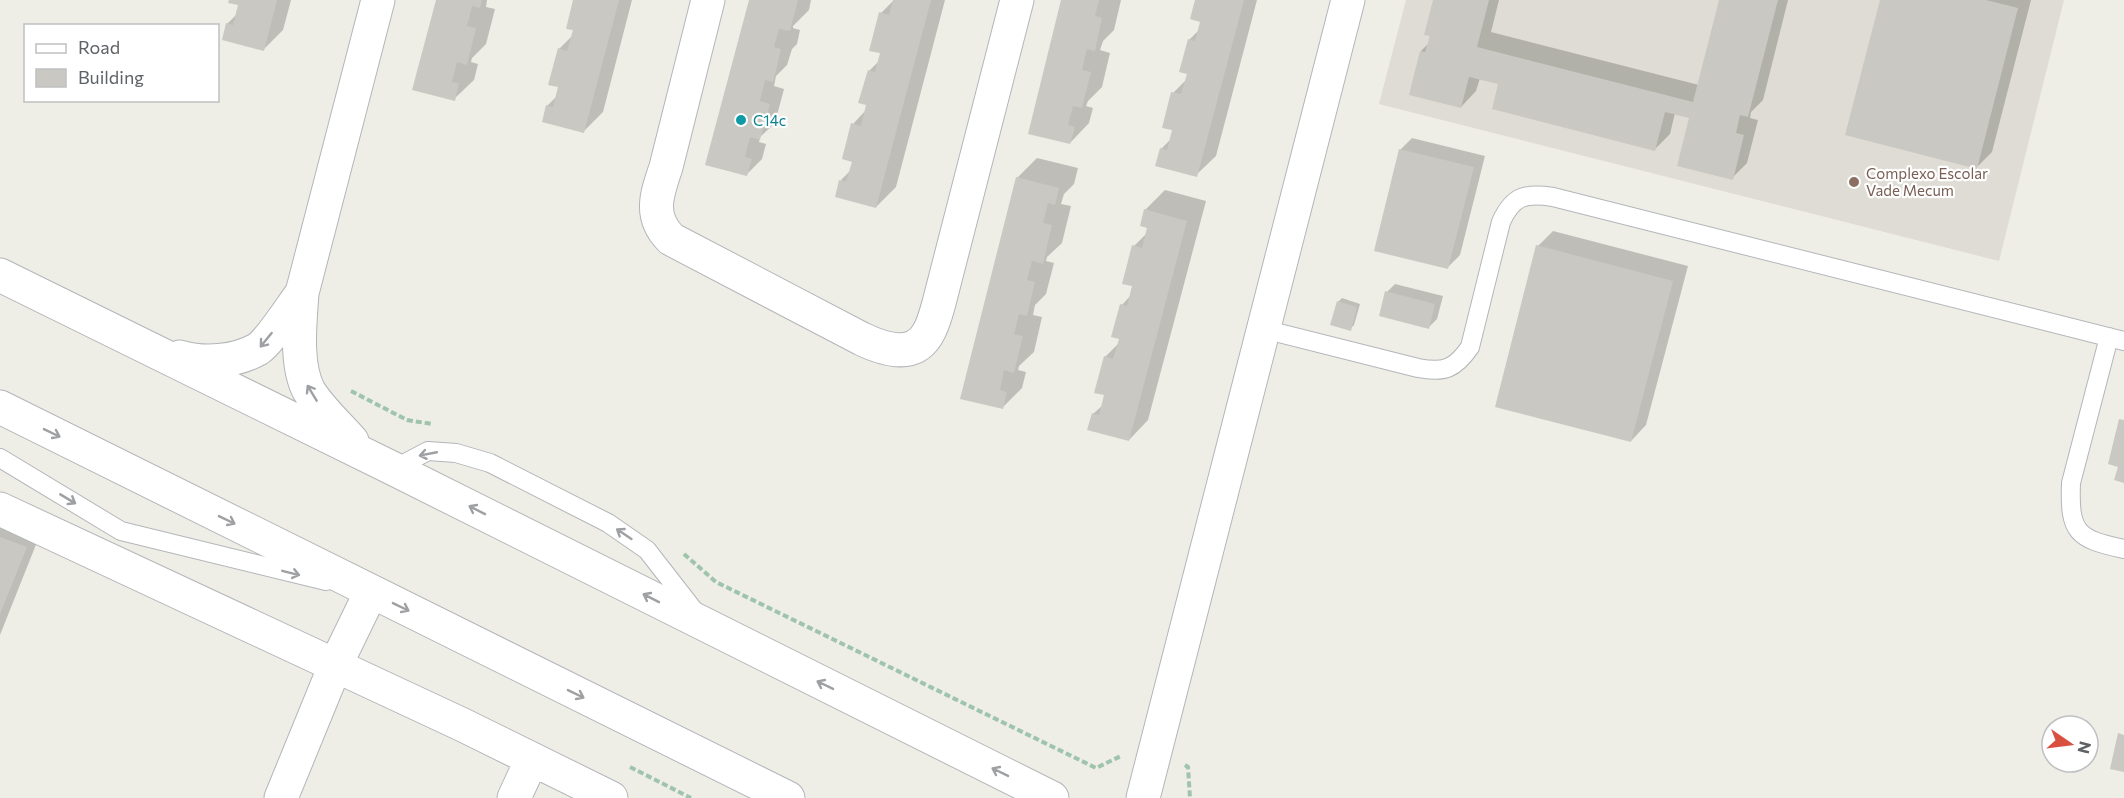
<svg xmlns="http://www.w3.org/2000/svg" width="2124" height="798" font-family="Commissioner,sans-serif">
  <rect width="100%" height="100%" fill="#eeede6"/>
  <path fill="#dedcd4" d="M1406 0H2064L1999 261 1379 104Z"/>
  <path fill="#0003" d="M231 0H291L283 30 263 50 227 24 238 13 240 4Z
    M438 0H487L486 7 495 9 486 44 472 58 471 62 478 64 474 80 454 99Z
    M575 0H632L603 112 583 132 547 106 558 95 559 49 573 35Z
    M750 0H811L809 10 793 26V28L800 30 797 44 792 49 787 65 776 76 774 86 784 89 775 123 760 137 759 142 766 144 762 159 747 174 707 164Z
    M894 0H945L896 187 876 207 841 180 851 170 854 161 853 124 866 110 869 71 879 61 882 52 881 13Z
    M1063 0H1121L1114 30 1103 41 1100 50 1110 53 1102 87 1088 101 1086 106 1093 108 1089 123 1070 143 1030 133Z
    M1196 0H1257L1216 156 1196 175 1161 149 1171 139 1174 129 1173 93 1187 79 1189 40 1200 29 1202 21Z
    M1435 0H1499L1491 32 1699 85 1720 0H1788L1763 100 1751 112 1750 118 1758 120 1747 163 1732 178 1690 117 1675 113 1670 134 1655 149 1500 83 1480 78 1476 91 1461 107 1421 51 1429 43Z
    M1881 0H2031L1992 152 1977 167Z
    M1412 138 1485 156 1460 255 1448 267 1400 150Z
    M1037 158 1078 168 1074 184 1064 194 1061 204 1071 206 1062 243 1047 257 1046 261 1054 263 1046 294 1035 305 1033 315 1042 317 1034 352 1019 366 1018 370 1026 372 1022 388 1002 408 962 398 1017 178Z
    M1165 190 1206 201 1148 420 1129 440 1093 414 1104 404 1106 394 1105 357 1119 343 1122 305 1131 295 1134 285V246L1147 233 1148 227 1145 210Z
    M1553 231 1688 266 1646 425 1631 441 1538 246Z
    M1395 284 1443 296 1437 319 1429 327 1387 292Z
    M1342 298 1360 304 1354 325 1350 329 1338 302Z
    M0 516 41 532 0 635Z"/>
  <path fill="#cac8c2" d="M229 0H277L264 51 222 40 226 23 233 25 238 5 228 3Z
    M436 0H482L480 8 472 6 467 26 476 28 467 65 457 62 452 82 459 83 455 101 412 90Z
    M573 0H619L584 133 542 122 546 105 553 107 558 87 548 85 558 48 567 51 573 30 566 29Z
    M749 0H798L790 31 779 29 774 47 781 49 777 66 773 82 765 80 760 101 770 104 760 140 750 137 745 157 752 159 747 176 705 165Z
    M893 0H931L876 208 835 197 839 180 846 181 852 162 842 159 851 123 861 126 866 105 858 103 868 70 875 72 880 53 869 51 879 12 889 15Z
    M1061 0H1099L1095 16 1102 18 1095 51 1087 49 1082 70 1091 72 1082 108 1073 106 1068 125 1075 127 1070 144 1028 134Z
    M1195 0H1244L1197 177 1155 166 1160 148 1167 150 1172 130 1162 128 1171 92 1181 94 1187 74 1179 72 1188 39 1195 41 1200 22 1190 19Z
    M1433 0H1489L1477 47 1693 102 1719 0H1778L1748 117 1740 115 1736 133 1744 135 1733 180 1677 166 1689 118 1665 112 1655 151 1492 109 1498 84 1469 77 1461 108 1409 95 1420 51 1425 52 1430 36 1424 35Z
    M1880 0H1986L2018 8 1977 169 1845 135Z
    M1399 149 1474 167 1448 269 1374 251Z
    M1016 177 1059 188 1055 205 1048 203 1043 223 1052 225 1043 264 1032 261 1027 280 1035 282 1027 316 1019 314 1014 334 1023 336 1014 373 1004 370 1000 390 1007 392 1003 409 960 399Z
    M1144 209 1187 221 1129 441 1087 430 1092 413 1099 415 1104 395 1094 393 1104 356 1113 359 1119 339 1111 337 1120 304 1127 306 1132 286 1122 284 1132 245 1142 248 1147 228 1140 226Z
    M1536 245 1673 281 1631 442 1495 407Z
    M1385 291 1435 304 1429 329 1379 316Z
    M1337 301 1357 307 1351 331 1330 325Z
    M2119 419 2124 420V483L2114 480 2118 467 2108 464Z
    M0 537 27 547 0 614Z
    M2118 733 2124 735V772L2110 769Z"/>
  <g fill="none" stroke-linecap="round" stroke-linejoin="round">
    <g stroke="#b3b6b9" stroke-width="20">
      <path id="service" d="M1263 329 1418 368C1444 373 1455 369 1470 347L1501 222C1513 195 1526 193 1553 197L2124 341
        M2109 337 2071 483C2069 533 2077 539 2124 549
        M0 458 121 531 326 581
        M394 469 428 451 456 453 490 463 608 523 647 550 696 613"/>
    </g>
    <g stroke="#b3b6b9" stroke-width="35">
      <path id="minor" d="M708 0 666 167C657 194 648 216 671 239L862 339C883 349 912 359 927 335 933 326 936 314 939 303L1017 0
        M0 509 463 725 611 798
        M281 798 335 666 371 592
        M514 798 532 759"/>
    </g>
    <g stroke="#b3b6b9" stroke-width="35">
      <path id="tertiary" d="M0 275 394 469 1052 798
        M180 357C204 364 235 362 258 349 270 341 292 306 302 293
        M0 407 788 798
        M352 441C338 425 320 409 309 391 295 365 300 322 302 293L378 0
        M1143 798 1348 0"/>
    </g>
    <path stroke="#9ec4ab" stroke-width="4" stroke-dasharray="6 3" stroke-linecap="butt" d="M351 391 407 420 432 424
      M684 554 716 582 1096 768 1121 756
      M1185 765 1188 767 1190 798
      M630 767 691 798"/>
    <use href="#service" stroke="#fff" stroke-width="18"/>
    <use href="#minor" stroke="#fff" stroke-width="33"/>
    <use href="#tertiary" stroke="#fff" stroke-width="33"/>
  </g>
  <defs><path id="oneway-shaft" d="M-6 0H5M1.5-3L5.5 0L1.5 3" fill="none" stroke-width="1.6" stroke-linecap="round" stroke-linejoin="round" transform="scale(1.5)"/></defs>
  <g stroke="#9ea0a3">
    <use href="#oneway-shaft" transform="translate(266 340) rotate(129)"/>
    <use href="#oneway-shaft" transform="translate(312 393) rotate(-121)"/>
    <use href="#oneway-shaft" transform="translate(52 433) rotate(26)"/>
    <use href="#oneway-shaft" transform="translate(428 454) rotate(169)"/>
    <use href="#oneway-shaft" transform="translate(68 499) rotate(31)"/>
    <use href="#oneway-shaft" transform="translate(477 510) rotate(-153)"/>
    <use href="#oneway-shaft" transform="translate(227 520) rotate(26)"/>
    <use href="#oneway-shaft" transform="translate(624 534) rotate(-146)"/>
    <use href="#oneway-shaft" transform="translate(291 573) rotate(14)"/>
    <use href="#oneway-shaft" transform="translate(651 598) rotate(-153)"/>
    <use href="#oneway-shaft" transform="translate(401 607) rotate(26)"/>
    <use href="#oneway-shaft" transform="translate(825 685) rotate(-154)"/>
    <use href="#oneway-shaft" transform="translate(576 694) rotate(26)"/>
    <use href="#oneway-shaft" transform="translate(1000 772) rotate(-154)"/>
  </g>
  <circle fill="#0f9aa8" stroke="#fff" stroke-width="2" cx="741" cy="120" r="6"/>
  <circle fill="#8d6e63" stroke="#fff" stroke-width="2" cx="1854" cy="182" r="6"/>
  <g text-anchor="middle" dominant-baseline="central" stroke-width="4.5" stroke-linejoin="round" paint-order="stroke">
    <g font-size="15" fill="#0d838f" stroke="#fff" text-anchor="start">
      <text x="753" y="120">C14c</text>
    </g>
    <g font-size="15" fill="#785e54" stroke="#fff" text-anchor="start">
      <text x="1866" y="173">Complexo Escolar<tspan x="1866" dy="17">Vade Mecum</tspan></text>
    </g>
  </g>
  <rect x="24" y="24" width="195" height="78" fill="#ffffff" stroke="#bfc0c1" stroke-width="1.5"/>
  <rect x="36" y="44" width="30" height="9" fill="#ffffff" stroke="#bfc0c1" stroke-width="1.5"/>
  <text x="78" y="54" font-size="18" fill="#5e6165">Road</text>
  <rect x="36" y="69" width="30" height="18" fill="#cac8c2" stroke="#bfc0c1" stroke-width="1.5"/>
  <text x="78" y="84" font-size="18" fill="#5e6165">Building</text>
  <g transform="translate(2070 744) rotate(104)"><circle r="28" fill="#ffffff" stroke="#bfc0c1" stroke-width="1.5"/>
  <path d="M0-4.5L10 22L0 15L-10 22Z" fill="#da5040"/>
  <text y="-9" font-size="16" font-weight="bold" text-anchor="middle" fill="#5e6165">N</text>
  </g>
</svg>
